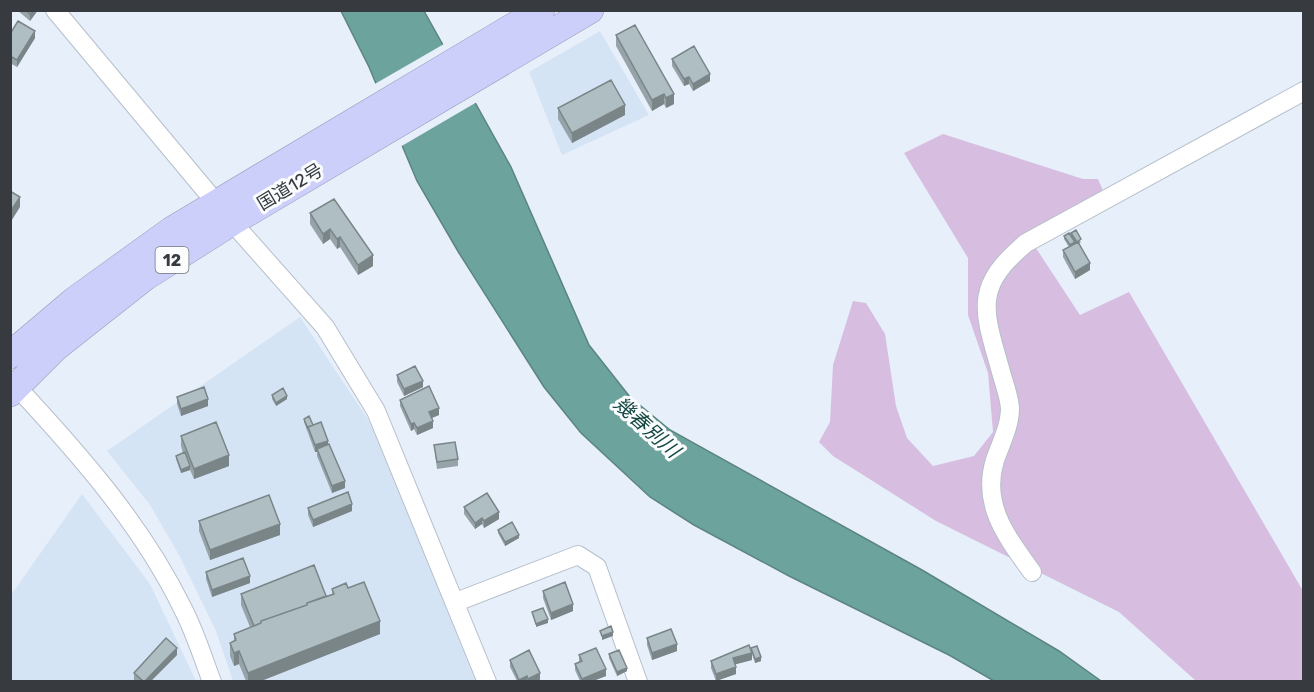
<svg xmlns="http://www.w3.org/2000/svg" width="1314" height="692" font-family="Rubik,'Noto Sans JP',sans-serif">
  <rect width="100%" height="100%" fill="#e6effa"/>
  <path fill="#d5e4f5" d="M600 31 649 115 562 155 529 72Z
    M300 317 371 424 476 681H233L216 631 179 555 150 505 107 451Z
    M82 494 150 584 196 681 11 682V595Z"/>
  <path fill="#d7bee1" d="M943 134 1083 179H1098L1104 193 1028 236 1080 315 1129 292 1303 591V681H1196L1119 612 936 521 833 456 819 442 830 422 833 365 853 301 866 303 885 334 896 406 907 438 933 466 974 456 993 432 988 373 968 315V258L904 153Z"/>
  <path fill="#6ca49d" stroke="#5c8481" stroke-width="1.5" d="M341 11H424L511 167 589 345 630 397 670 430 922 570 1059 651 1101 681H994L949 655 789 576 694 525 650 497 581 433 544 387 459 253 417 181 369 67Z"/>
  <path fill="#e6effa" d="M444 44 477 102 400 147 373 85Z"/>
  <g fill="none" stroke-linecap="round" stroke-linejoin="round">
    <g stroke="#b6bfca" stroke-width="20">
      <path id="minor" d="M55 10 232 222 325 327 376 411 487 682
        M17 387C80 455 142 525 183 609 195 632 203 658 212 682
        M1032 572C1007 537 981 505 995 460 1001 443 1010 426 1010 408 1009 396 1004 383 1001 372 984 311 972 288 1026 243L1304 91
        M456 602 578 555 597 567 638 682"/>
    </g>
    <g stroke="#989bb9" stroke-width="28">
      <path id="highway" d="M10 355 75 300 172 230 541 10
        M10 393 55 348 145 277 232 222 590 10"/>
    </g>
    <use href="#minor" stroke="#fff" stroke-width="18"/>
    <use href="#highway" stroke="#cdcffb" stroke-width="27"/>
  </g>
  <path fill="#96a3a8" d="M17 10H38L30 21Z
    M10 34 35 38 17 67 10 63Z
    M616 35 674 104 666 108 664 104 652 111 616 46Z
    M672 59 710 81 693 91 689 84 684 86 672 66Z
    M558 108 625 115 572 143 558 119Z
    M334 199 373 266 358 275 340 247 337 249 330 239 323 244 310 224V213Z
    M1071 233 1081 242 1079 244 1090 270 1075 279 1063 257V250L1069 247 1064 239V236H1071Z
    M397 375 423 387 404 396 397 382Z
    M272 395 287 399 276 406 272 399Z
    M177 397 208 406 181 416 177 404Z
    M400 400 439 415 432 418 433 428 417 435 414 429 411 431 400 406Z
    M304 419 313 425 328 444 345 488 332 493 317 456V452H315L304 422Z
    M181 436 229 466 194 479 190 470 181 473 176 459V456L183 453 181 446Z
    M434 445 458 459V466L437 469Z
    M464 507 499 519 484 528 482 524 475 529 464 514Z
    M308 508 352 511 313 527 308 515Z
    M199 521 280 535 210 560 199 531Z
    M498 530 519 538 505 546 498 533Z
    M206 572 250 583 212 597 206 579Z
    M348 588 380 634 261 681H246L239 664 234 666 230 656V643L234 641V634L250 627 241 605V594L326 596 332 594V589Z
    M543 591 573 611 551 620 543 598Z
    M647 638 677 651 652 660 647 645Z
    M751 648 761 661 755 663 752 654V660L735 664 736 674 716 681 711 668V661L751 651Z
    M609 654 627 671 617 676 609 658Z
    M177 655 151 681H135L134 680V673Z
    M579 655 606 676 593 681H580L575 670V664L579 662Z
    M510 660 540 680 538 681H517L510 667Z"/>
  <path fill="#7a8588" d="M33 10H38L30 21V14Z
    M35 31V38L17 67V60Z
    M710 74V81L693 91V84Z
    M689 77V84L684 86V79Z
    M664 94V104L652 111V100Z
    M674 94V104L666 108V98Z
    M625 105V115L572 143V133Z
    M20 197V207L10 223V212Z
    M330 229V239L323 244V234Z
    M340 237V247L337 249V239Z
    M373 255V266L358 275V265Z
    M1090 263V270L1075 279V272Z
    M423 381V387L404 396V389Z
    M287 396V399L276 406V403Z
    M208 399V406L181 416V409Z
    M439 408V415L429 419V412Z
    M433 421V428L417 435V428Z
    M414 423V429L411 431V424Z
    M328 441V448L317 449V452H315V445Z
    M229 455V466L194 479V469Z
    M190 466V470L181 473V470Z
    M345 481V488L332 493V486Z
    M352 504V511L313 527V520Z
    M499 512V519L484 528V521Z
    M482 518V524L475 529V523Z
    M280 524V535L210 560V550Z
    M519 535V538L505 546V542Z
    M250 576V583L212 597V590Z
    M573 604V611L551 620V613Z
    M548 619V623L536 627V624Z
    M380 621V634L261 681H248V673Z
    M613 632V636L602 640V636Z
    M677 644V651L652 660V653Z
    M177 648V655L151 681H145Z
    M239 651V664L234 666V653Z
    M752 653V660L733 665V658Z
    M761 657V661L755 663V659Z
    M736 667V674L716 681V674Z
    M627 668V671L617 676V672Z
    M606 669V676L593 681H582V679Z
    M540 673V680L538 681H528V679Z
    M527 676V681H519V680Z"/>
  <path fill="#afbec3" stroke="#7a8588" stroke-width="1.5" d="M26 10H33L30 14Z
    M18 21 35 31 17 60 10 56V34Z
    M635 25 674 94 666 98 664 94 652 100 616 35Z
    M694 46 710 74 693 84 689 77 684 79 672 59Z
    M611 80 625 105 572 133 558 108Z
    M10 191 20 197 10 212Z
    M334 199 373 255 358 265 340 237 337 239 330 229 323 234 310 213Z
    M1076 230 1081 239 1077 242 1071 233Z
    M1069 233 1075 242 1070 245 1064 236Z
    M1078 242 1090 263 1075 272 1063 250Z
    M415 366 423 381 404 389 397 375Z
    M429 386 439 408 429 412 433 421 417 428 414 423 411 424 400 400Z
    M204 387 208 399 181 409 177 397Z
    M283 388 287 396 276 403 272 395Z
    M309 416 313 425 308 427V429L304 419Z
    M216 422 229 455 194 469 181 436Z
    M321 422 328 441 315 445 308 427Z
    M455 442 458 459 437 462 434 445Z
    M329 444 345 481 332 486 317 449Z
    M185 452 190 466 181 470 176 456Z
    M348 492 352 504 313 520 308 508Z
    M487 493 499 512 484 521 482 518 475 523 464 507Z
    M269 495 280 524 210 550 199 521Z
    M512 522 519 535 505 542 498 530Z
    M243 558 250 576 212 590 206 572Z
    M314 565 326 596 307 603V605L261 621V623L254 626 241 594Z
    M364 582 380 621 248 673 239 651 234 653 230 643 236 640 234 634 261 623V621L307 605V603L334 594 332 589 346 583 348 588Z
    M565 582 573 604 551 613 543 591Z
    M543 608 548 619 536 624 532 612Z
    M611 626 613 632 602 636 600 631Z
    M671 629 677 644 652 653 647 638Z
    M166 638 177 648 145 681H143L134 673Z
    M749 645 752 653 733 658 736 667 716 674 711 661Z
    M757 646 761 657 755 659 751 648Z
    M596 648 606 669 582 679 575 664 582 661 579 655Z
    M529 650 540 673 528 679 527 676 519 680 510 660Z
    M619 650 627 668 617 672 609 654Z"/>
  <g text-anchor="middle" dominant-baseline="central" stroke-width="6" stroke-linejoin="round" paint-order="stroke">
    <rect fill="#fafcfe" stroke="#727578" stroke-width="1.5" x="155.5" y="247" width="33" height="26" rx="4.5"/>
    <g font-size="16" font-weight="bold" fill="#373b3f">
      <text x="172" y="260">12</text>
    </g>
    <g font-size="18" fill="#373b3f" stroke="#fafcfe">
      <text transform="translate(290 187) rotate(-31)">国道12号</text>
    </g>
    <g font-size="20" font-style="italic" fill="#144742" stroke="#fafcfe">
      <text transform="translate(647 427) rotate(42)">幾春別川</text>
    </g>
  </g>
  <rect width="1314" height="692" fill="none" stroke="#373b3f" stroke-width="24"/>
</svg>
